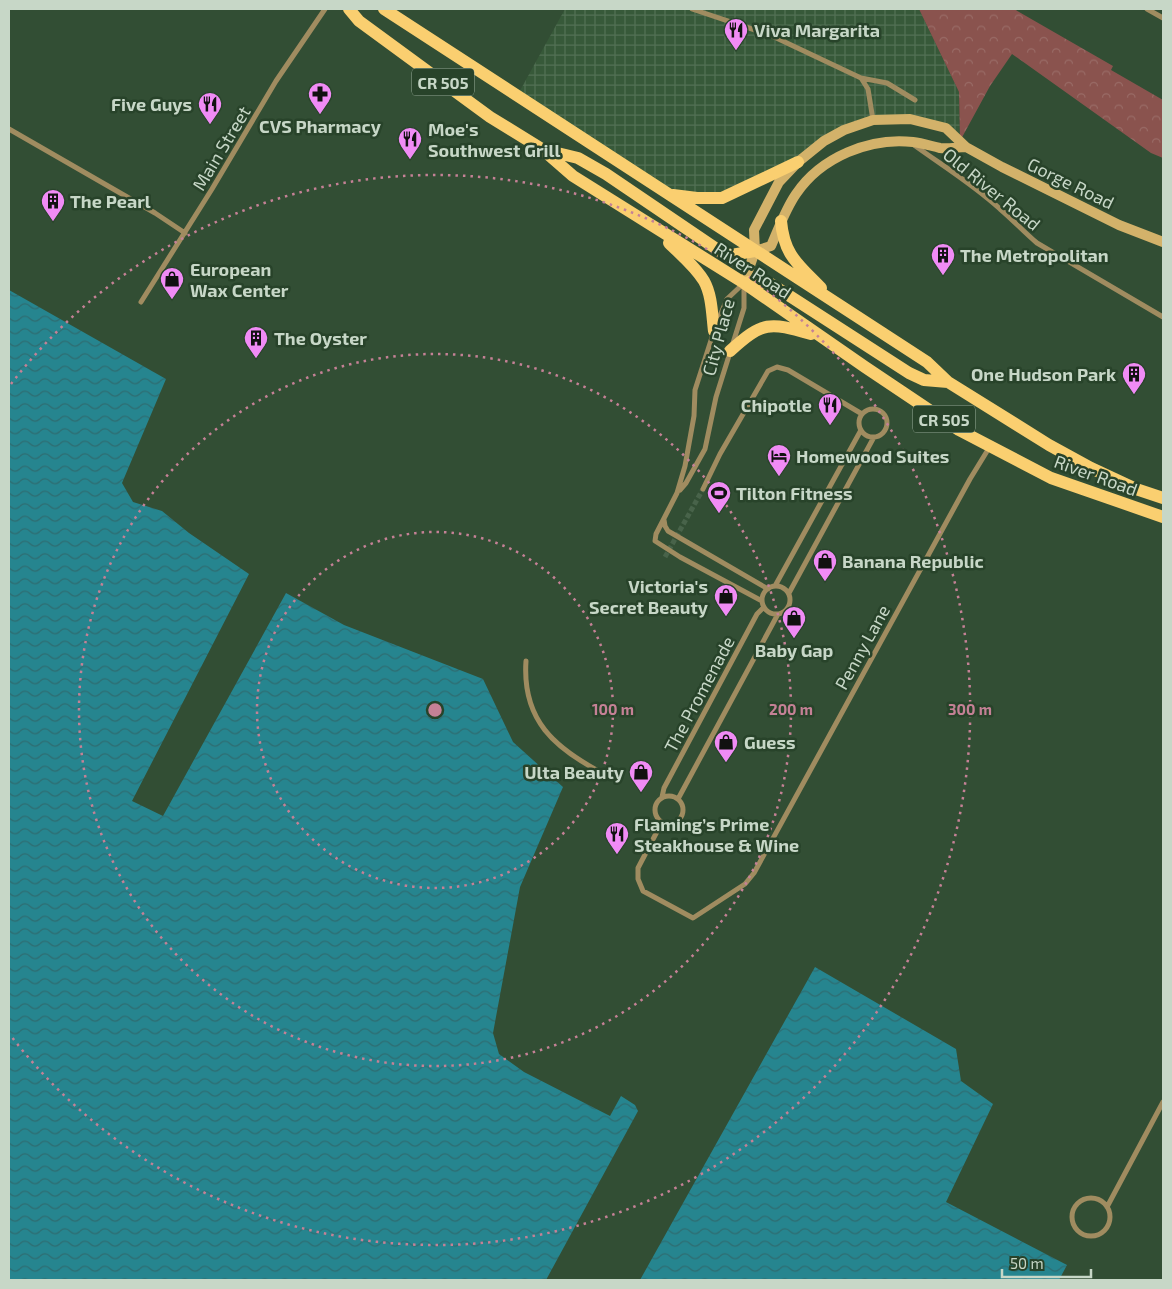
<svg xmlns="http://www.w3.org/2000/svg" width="1172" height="1289" font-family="'Exo 2',sans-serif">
  <defs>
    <pattern id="industrial-grid" width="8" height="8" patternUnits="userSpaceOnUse" patternTransform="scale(1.25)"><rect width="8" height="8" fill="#375939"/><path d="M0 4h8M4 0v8" fill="none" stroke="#527054"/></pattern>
    <pattern id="park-crowns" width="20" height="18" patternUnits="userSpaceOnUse" patternTransform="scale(1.25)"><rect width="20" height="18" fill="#8a534e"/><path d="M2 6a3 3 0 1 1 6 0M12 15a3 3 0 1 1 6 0" fill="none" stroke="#996b66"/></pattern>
    <pattern id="water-waves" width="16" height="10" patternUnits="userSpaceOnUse" patternTransform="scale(1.25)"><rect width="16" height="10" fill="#26858f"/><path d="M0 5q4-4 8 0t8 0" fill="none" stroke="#2e6d72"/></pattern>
  </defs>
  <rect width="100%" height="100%" fill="#324e34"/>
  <path fill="url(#industrial-grid)" d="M565 9H919L959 92 960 141 946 128 910 119 873 120 844 130 798 162 722 198 671 195 517 96Z"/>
  <path fill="url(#park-crowns)" d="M919 9H1014L1113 66 1111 70 1163 100V158L1151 153 1012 54 990 86 960 141 959 92Z"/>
  <path fill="url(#water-waves)" d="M9 290 166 379 122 483 133 502 162 511 189 533 249 574 132 801 163 816 286 593 344 625 483 679 513 742 563 787 520 887 493 1033 499 1054 524 1072 610 1116 621 1096 635 1105 638 1111 546 1280H9Z
    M815 967 956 1049 961 1081 993 1104 946 1202 1067 1265 1059 1280H640Z"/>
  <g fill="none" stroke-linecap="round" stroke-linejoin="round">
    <path stroke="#48634a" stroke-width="5" stroke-dasharray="5 2.5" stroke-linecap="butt" d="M665 557 703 489"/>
    <path stroke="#a08c60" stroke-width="5" d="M692 9 770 35 861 78 868 89 873 120
      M1147 9 1163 18
      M861 78 887 83 915 100
      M9 129 155 213 185 233
      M914 145C943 166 974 185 1000 209 1013 220 1024 232 1037 243L1163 317
      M141 302 212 189 276 81 325 9
      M717 323 727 299 744 283
      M714 331 695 390 694 416 685 466 677 493 656 534 655 541 680 557 762 601
      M859 423a14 14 0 1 1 28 0a14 14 0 1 1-28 0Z
      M703 489 720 454 768 371 777 367 788 370 862 414
      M680 490 686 483 705 449 716 397 744 308V286
      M664 520 665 526 668 531 768 589
      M762 600a14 14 0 1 1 28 0a14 14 0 1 1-28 0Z
      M775 586 861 430
      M789 593 874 437
      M526 661C522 720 554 748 604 774
      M655 810a14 14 0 1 1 28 0a14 14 0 1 1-28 0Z
      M662 797 664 788 757 614 764 607
      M678 799 778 614
      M662 822 638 868V879L643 891 693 918 745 884 754 873 970 479 989 448
      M1072 1217a19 19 0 1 1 38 0a19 19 0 1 1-38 0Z
      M1107 1207 1163 1102"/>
    <path stroke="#d3b26a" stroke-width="10" d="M755 251 771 246C779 228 785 210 796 194 821 157 870 137 913 142 922 143 931 146 940 148 948 149 958 147 966 147
      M744 283 755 251 754 230 779 182 798 162 824 141 844 130 873 120 910 119 946 128 966 147 1002 167 1119 225 1163 242"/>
    <path stroke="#facf70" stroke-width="12" d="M349 9 359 21 490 117 542 149 573 176 744 283 865 367 959 430 1051 478 1163 517
      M384 9 927 362 948 382 1049 445 1091 468 1136 489 1163 498
      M545 150 578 158 606 174 721 252 731 255 755 251
      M673 195 697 198H722L798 162
      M781 221C784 256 799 265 821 288
      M669 243C681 255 695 266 704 281 712 295 712 315 714 331
      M744 283C754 281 761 281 771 284L909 373 924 380 948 382
      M730 351C763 321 769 322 811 334"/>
  </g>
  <g fill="none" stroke="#c58196" stroke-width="2.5" stroke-dasharray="2.5 5">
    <circle cx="435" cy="710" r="178"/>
    <circle cx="435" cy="710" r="356"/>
    <path d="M11 384A535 535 0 1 1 11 1036"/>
  </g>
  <defs>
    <g id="restaurant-pin" transform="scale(1.25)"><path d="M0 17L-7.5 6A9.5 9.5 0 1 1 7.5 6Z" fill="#f08bf5" stroke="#28432a"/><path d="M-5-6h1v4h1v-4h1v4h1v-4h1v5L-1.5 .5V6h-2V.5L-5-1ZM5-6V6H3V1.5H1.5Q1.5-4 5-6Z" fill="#111"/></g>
    <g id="pharmacy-pin" transform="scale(1.25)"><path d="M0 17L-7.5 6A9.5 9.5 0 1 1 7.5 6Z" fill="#f08bf5" stroke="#28432a"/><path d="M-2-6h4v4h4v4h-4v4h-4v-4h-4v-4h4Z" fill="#111"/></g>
    <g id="building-pin" transform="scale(1.25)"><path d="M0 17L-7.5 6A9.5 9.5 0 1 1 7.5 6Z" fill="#f08bf5" stroke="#28432a"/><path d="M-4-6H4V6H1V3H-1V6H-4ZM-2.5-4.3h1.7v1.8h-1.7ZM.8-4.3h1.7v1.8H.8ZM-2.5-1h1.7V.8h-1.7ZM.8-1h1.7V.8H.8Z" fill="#111"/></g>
    <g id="shop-pin" transform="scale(1.25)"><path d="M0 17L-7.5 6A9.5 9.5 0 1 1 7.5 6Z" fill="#f08bf5" stroke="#28432a"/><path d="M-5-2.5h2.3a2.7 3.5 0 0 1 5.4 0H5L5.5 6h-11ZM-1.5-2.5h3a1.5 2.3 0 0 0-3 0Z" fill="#111"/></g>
    <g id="hotel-pin" transform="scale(1.25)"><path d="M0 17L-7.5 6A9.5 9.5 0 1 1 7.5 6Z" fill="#f08bf5" stroke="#28432a"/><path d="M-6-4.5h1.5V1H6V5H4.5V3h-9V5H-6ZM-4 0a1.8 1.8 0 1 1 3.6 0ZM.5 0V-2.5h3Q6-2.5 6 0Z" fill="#111"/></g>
    <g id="stadium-pin" transform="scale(1.25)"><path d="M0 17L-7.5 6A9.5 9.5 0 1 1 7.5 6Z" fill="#f08bf5" stroke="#28432a"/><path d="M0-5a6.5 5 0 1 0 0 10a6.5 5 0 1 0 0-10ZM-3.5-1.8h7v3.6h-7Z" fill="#111"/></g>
  </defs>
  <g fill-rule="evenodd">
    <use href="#restaurant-pin" x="736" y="30"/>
    <use href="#pharmacy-pin" x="320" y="94"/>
    <use href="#restaurant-pin" x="210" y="104"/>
    <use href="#restaurant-pin" x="410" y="139"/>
    <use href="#building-pin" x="53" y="201"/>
    <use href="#building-pin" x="943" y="255"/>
    <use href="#shop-pin" x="172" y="279"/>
    <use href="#building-pin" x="256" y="338"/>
    <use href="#building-pin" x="1134" y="374"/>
    <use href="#restaurant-pin" x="830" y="405"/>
    <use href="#hotel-pin" x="779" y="456"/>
    <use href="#stadium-pin" x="719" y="493"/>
    <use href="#shop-pin" x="825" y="561"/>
    <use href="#shop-pin" x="726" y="596"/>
    <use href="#shop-pin" x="794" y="618"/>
    <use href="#shop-pin" x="726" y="742"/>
    <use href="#shop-pin" x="641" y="772"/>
    <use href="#restaurant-pin" x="617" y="834"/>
  </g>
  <g text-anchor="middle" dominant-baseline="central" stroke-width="5" stroke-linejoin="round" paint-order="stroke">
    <g fill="#28432a" stroke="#97ab98" stroke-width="1">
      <rect x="412" y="68.5" width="62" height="27" rx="4"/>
      <rect x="913" y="405.5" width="62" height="27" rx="4"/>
    </g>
    <g font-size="16" font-weight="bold" fill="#c7d7c7">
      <text x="443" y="82">CR 505</text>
      <text x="944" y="419">CR 505</text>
    </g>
    <g font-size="18" font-weight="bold" fill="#c7d7c7" stroke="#28432a" text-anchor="start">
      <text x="754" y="30">Viva Margarita</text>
      <text x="192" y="104" text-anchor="end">Five Guys</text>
      <text x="320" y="126" text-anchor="middle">CVS Pharmacy</text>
      <text x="428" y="129">Moe's<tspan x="428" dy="21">Southwest Grill</tspan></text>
      <text x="70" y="201">The Pearl</text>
      <text x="960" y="255">The Metropolitan</text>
      <text x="190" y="269">European<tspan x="190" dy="21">Wax Center</tspan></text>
      <text x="274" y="338">The Oyster</text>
      <text x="1116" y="374" text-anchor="end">One Hudson Park</text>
      <text x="812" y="405" text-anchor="end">Chipotle</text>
      <text x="796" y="456">Homewood Suites</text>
      <text x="736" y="493">Tilton Fitness</text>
      <text x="842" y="561">Banana Republic</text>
      <text x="708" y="586" text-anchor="end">Victoria's<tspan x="708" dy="21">Secret Beauty</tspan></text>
      <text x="794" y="650" text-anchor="middle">Baby Gap</text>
      <text x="744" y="742">Guess</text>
      <text x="624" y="772" text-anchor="end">Ulta Beauty</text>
      <text x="634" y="824">Flaming’s Prime<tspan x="634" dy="21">Steakhouse &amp; Wine</tspan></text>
    </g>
    <g font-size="18" fill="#c7d7c7" stroke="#28432a">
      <text transform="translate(221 148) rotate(-59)">Main Street</text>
      <text transform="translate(1071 183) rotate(26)">Gorge Road</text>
      <text transform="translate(992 189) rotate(39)">Old River Road</text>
      <text transform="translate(753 270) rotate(33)">River Road</text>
      <text transform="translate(718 337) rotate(-75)">City Place</text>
      <text transform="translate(1096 475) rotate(20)">River Road</text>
      <text transform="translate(862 647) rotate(-61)">Penny Lane</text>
      <text transform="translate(699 694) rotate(-62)">The Promenade</text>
    </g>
  </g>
  <circle cx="435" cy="710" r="8" fill="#c58196" stroke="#28432a" stroke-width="2.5"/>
  <g font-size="15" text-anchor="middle" font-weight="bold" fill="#c58196" stroke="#28432a" stroke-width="5" stroke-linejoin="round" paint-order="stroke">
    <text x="613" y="715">100 m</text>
    <text x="791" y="715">200 m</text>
    <text x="970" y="715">300 m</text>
  </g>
  <rect width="1172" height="1289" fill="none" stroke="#c7d7c7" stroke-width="20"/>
  <path d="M1002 1269v8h89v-8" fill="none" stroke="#c7d7c7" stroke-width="2.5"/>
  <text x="1010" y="1269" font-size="15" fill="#c7d7c7" stroke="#28432a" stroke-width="4" paint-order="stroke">50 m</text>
</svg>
